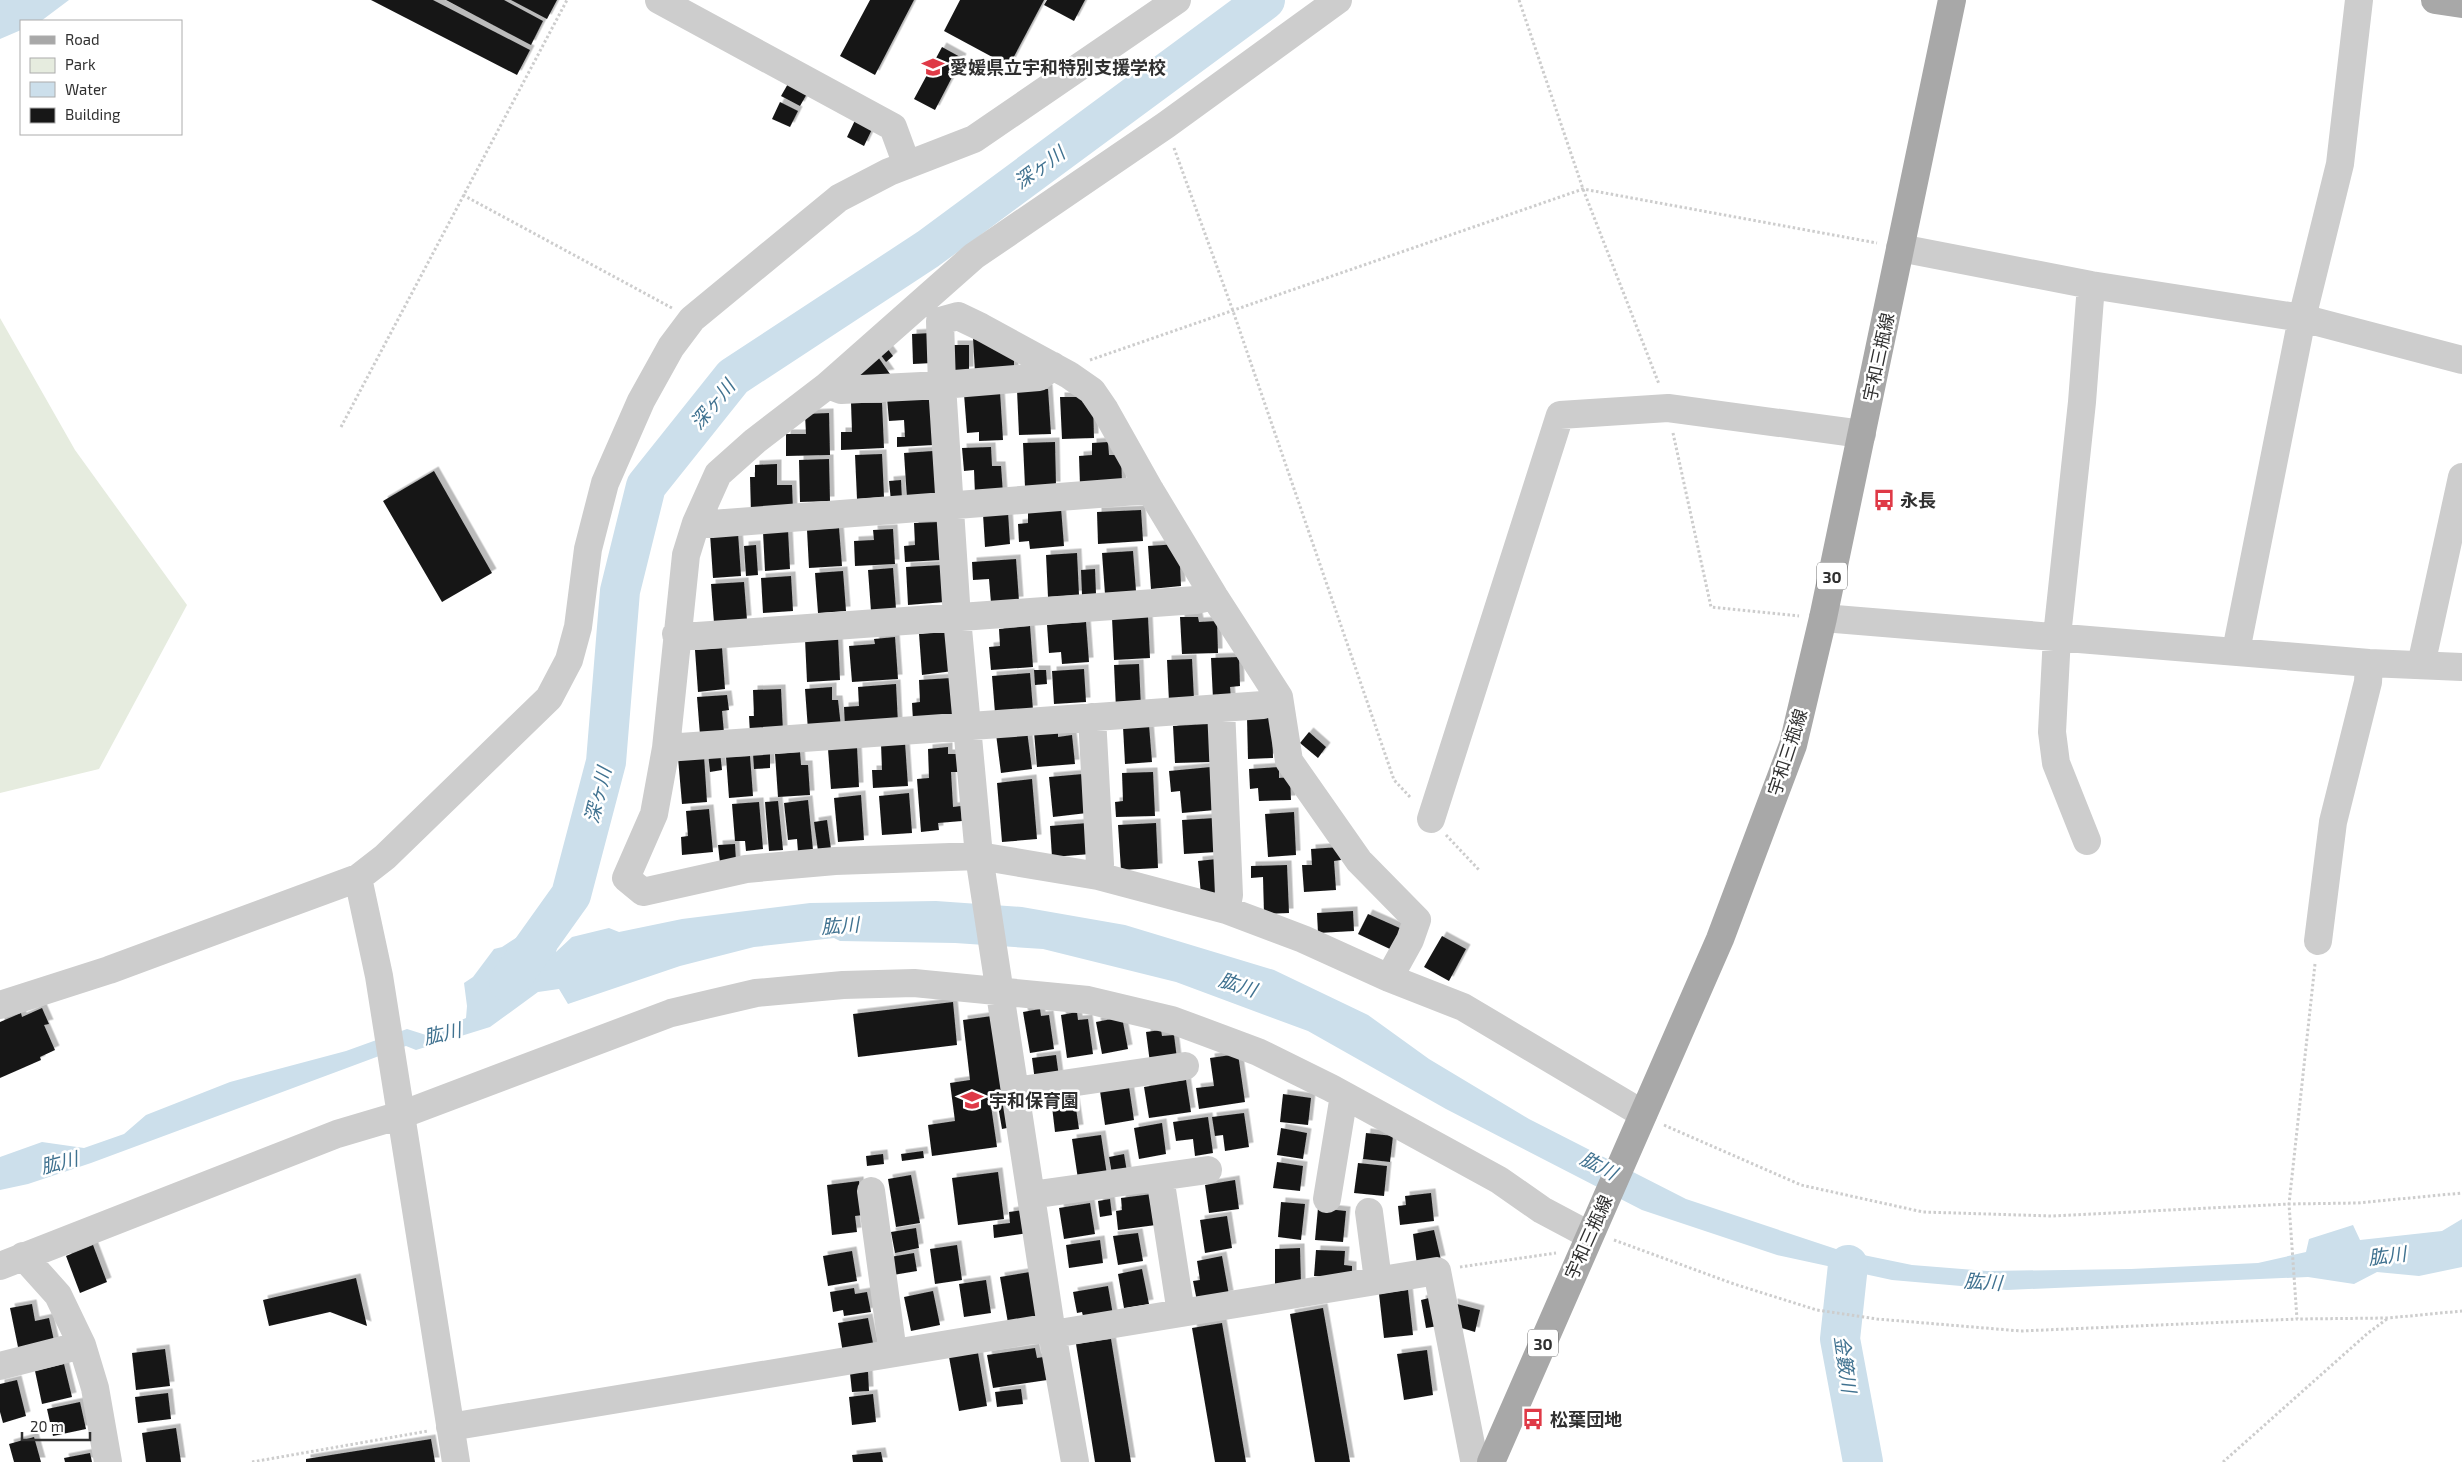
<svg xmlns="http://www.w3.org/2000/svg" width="2462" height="1462" font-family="'Exo 2','Noto Sans JP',sans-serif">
  <defs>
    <filter id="shadow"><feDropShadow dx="4.5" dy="-4.5" stdDeviation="0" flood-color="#0004"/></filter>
  </defs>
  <rect width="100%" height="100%" fill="#fff"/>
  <path fill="#e6ecdf" d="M0 318 75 450 187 605 99 769 0 793Z"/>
  <path fill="#ccdfeb" d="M0 0H69L41 21H21V30L0 39Z
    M936 901 1022 907 1125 925 1274 970 1368 1015 1429 1059 1529 1119 1686 1199 1839 1250 1912 1265 1987 1271 2131 1269 2258 1263 2306 1252 2309 1239 2353 1225 2360 1240 2442 1231 2462 1219V1267L2419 1276 2377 1272 2354 1284 2308 1277 2007 1290 1892 1280 1777 1255 1642 1210 1446 1109 1308 1031 1176 982 1043 949 955 943 840 941 834 938 754 947 680 966 568 1004 559 989 538 992 490 1027 416 1050 406 1046 91 1163 28 1184 0 1190V1157L42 1142 84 1148 124 1134 146 1115 230 1082 346 1051 407 1029 426 1035 466 1018 467 1006 464 983 473 977 494 949 502 947 519 936 559 940 556 952 572 937 609 928 619 932 682 919 810 903Z"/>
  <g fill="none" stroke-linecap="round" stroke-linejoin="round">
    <path stroke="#ccdfeb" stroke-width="40" d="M509 982 571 895 606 762 620 591 646 486 733 377 928 249 1265 0
      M1848 1265 1840 1339 1863 1462"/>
  </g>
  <path fill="#171717" filter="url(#shadow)" d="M371 0H433L530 50 517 75Z
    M446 0H504L543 21 531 45Z
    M511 0H557L547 19Z
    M870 0H914L875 75 840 56Z
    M960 0H1044L1009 66 944 31Z
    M1047 0H1085L1074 21 1044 5Z
    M942 47 962 58 935 110 914 99Z
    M789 82 808 92 800 106 781 96Z
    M780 102 798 111 790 127 772 119Z
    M858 114 875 123 864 146 847 137Z
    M932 333 933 363 913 364 912 334Z
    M973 338 1014 358V370L975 373Z
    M953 345H969V371L954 372Z
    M887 348 893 356 886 362 880 354Z
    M876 354 890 374 861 378 854 370Z
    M1048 389 1051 434 1019 435 1017 390Z
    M1000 392 1003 440 979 441V432L967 433 964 394Z
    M930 394 934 445 897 447V437H905L904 420 889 421 887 398Z
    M1060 397H1082L1083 403 1093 402 1094 438 1062 439Z
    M851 403H882L884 448 841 450V432H852Z
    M829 413 830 455 786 456V434H806L805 414Z
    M1055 442 1056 486 1025 487 1023 443Z
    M1108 442 1109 455H1121L1122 483 1080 485 1079 456 1092 455V443Z
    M991 447 992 466H1001L1003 494 975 495 974 470 964 471 962 448Z
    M933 451 936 498 907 499 904 453Z
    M882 454 884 497 857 499 855 455Z
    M829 459 830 501 800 502 799 460Z
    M777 464V485H792L793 511 751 513 750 477H755V465Z
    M434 471 492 573 442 602 383 501Z
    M901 480 902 501H891L889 481Z
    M1061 508 1064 546 1030 549 1029 541 1019 542 1018 524 1028 523V510Z
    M1141 510 1143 541 1098 544 1097 512Z
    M1008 512 1010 544 985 547 983 514Z
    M939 522 942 560 905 562 904 546 915 545 914 523Z
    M839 528 842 566 809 568 807 530Z
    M893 529 895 564 855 566 854 541 874 540 873 530Z
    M788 530 790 569 765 571 763 532Z
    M738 533 741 576 713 578 710 534Z
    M1179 544 1181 586 1151 589 1148 546Z
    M756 545 758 575 746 576 744 546Z
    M1133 551 1136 591 1105 594 1102 553Z
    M1077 553 1079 595 1048 597 1046 555Z
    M1016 559 1019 601 991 603 989 579 973 580 972 562Z
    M943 565 945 602 908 605 906 567Z
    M893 568 896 609 871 611 868 570Z
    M1095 569 1096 594 1082 595 1081 570Z
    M843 571 846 611 818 613 815 573Z
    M791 576 793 611 763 613 761 578Z
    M744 582 747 620 714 623 711 584Z
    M1148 617 1150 658 1114 660 1112 618Z
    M1180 617H1198L1199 622 1217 621 1218 653 1182 654Z
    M1086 622 1089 662 1062 664 1061 652 1049 653 1047 625Z
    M1030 626 1033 667 991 670 989 647 1000 646 999 629Z
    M950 631 953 671 922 675 919 634Z
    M838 637 840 680 807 682 805 639Z
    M895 637 898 679 852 682 849 646 875 644 874 639Z
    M722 648 725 689 698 692 695 650Z
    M1239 657 1240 686 1230 687 1231 698 1213 699 1211 658Z
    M1192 659 1194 700 1169 702 1167 660Z
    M1139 664 1141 708 1116 709 1114 665Z
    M1084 669 1086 702 1054 704 1052 671Z
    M1034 670H1046L1047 684 1035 685Z
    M1030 673 1033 710 995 713 992 676Z
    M951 678 954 718 913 721 912 703 920 702 919 680Z
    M896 684 898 724 845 728 844 707 859 706 858 687Z
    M832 687V700H838L841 727 808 730 805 689Z
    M781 689 783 732 750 734 749 716H754L753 690Z
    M727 695 729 710 722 711 724 733 700 735 697 697Z
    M1247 718H1272L1273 758 1248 759Z
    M1209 724 1210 762 1175 763 1173 726Z
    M1149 725 1152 762 1125 764 1123 727Z
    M1058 730V737L1072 735 1075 764 1037 767 1034 732Z
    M1027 731 1032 769 1001 773 996 734Z
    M1309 732 1326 747 1318 758 1300 743Z
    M905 743 908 786 873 788 872 770H882L881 744Z
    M857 747 859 787 831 789 828 749Z
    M948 747V754H960L961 772H951L953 807 961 806 962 821 938 823 939 830 921 832 917 779 929 778 928 749Z
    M720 752 722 770 710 772 708 753Z
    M770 752V768L754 769 753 753Z
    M800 752 801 765H808L810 795 778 797 775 754Z
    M704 756 707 802 682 804 678 758Z
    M750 756 753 796 729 798 726 757Z
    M1211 767 1215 810 1182 813 1180 791 1171 792 1169 771Z
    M1279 767V778L1290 777 1291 800 1259 801 1258 788 1250 789 1249 769Z
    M1153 772 1155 816 1116 817 1115 802 1123 801 1122 773Z
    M1083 774 1087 813 1053 817 1049 777Z
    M1032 779 1037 839 1002 842 997 783Z
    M909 793 912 833 882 835 879 796Z
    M861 795 864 840 838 842 834 798Z
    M808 800 813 850 798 852 797 839 788 840 784 803Z
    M778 801 783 850 769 851 765 802Z
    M759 802 763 849 746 851 745 841H735L732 804Z
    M709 809 713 852 682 855 681 837 688 836 686 811Z
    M1294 812 1296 855 1268 857 1265 814Z
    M1215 818 1217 852 1184 854 1182 820Z
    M827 820 831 849 818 851 814 822Z
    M1088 823 1091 854 1052 857 1050 826Z
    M1156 823 1158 868 1121 870 1118 825Z
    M735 844 736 862 720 863 718 845Z
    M1340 847 1341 860 1334 861 1336 890 1304 892 1302 865H1312L1311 849Z
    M1217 859 1219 894 1201 895 1198 861Z
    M1287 865 1289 913 1264 914 1263 877 1251 878V866Z
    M1353 911 1354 931 1318 933 1317 913Z
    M1368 914 1402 929 1392 950 1358 934Z
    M1442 936 1466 949 1449 981 1424 967Z
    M953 1002 957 1045 858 1057 853 1014Z
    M42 1008 49 1024 44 1025 55 1050 40 1057 41 1060 0 1078V1022L21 1013 22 1017Z
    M1040 1009 1041 1016 1049 1015 1054 1049 1030 1053 1023 1012Z
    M1077 1012 1078 1020 1088 1019 1093 1054 1067 1058 1061 1015Z
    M992 1016 1002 1098 990 1099 997 1147 932 1156 928 1125 955 1121 950 1083 970 1080 963 1020Z
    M1122 1017 1128 1049 1102 1054 1096 1022Z
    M1161 1030 1162 1036 1174 1035 1177 1059 1150 1063 1146 1032Z
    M1238 1054 1245 1102 1199 1109 1196 1088 1214 1086 1210 1058Z
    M1056 1055 1059 1077 1035 1081 1032 1058Z
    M1186 1080 1191 1112 1149 1118 1144 1087Z
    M1129 1087 1134 1120 1105 1125 1100 1091Z
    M1283 1094 1311 1098 1308 1125 1280 1122Z
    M1074 1095 1079 1129 1055 1132 1051 1098Z
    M1008 1104 1012 1127 1002 1129 998 1106Z
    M1244 1113 1249 1147 1225 1151 1223 1135 1215 1136 1212 1117Z
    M1208 1117 1213 1153 1195 1156 1193 1139 1176 1141 1173 1122Z
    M1162 1123 1166 1154 1139 1159 1134 1128Z
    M1281 1128 1307 1133 1303 1159 1277 1155Z
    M1366 1133 1393 1136 1390 1162 1363 1159Z
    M1101 1135 1107 1175 1078 1179 1072 1139Z
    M923 1151 924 1158 902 1161 901 1154Z
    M883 1154 884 1164 867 1166 866 1156Z
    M1124 1154 1127 1172 1112 1174 1109 1157Z
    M1277 1162 1303 1166 1300 1191 1273 1188Z
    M1358 1163 1387 1166 1384 1196 1354 1193Z
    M998 1172 1004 1219 958 1225 952 1178Z
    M911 1175 920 1223 896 1227 888 1179Z
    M1235 1180 1239 1209 1209 1213 1205 1185Z
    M859 1181 863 1215 855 1216 857 1232 832 1235 827 1185Z
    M1431 1193 1434 1221 1400 1225 1398 1206 1406 1205 1405 1196Z
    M1152 1194 1156 1225 1118 1230 1116 1211 1122 1210 1121 1198Z
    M1110 1199 1112 1215 1100 1217 1098 1201Z
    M1281 1202 1305 1204 1301 1240 1278 1237Z
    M1090 1203 1095 1234 1064 1239 1059 1208Z
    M1318 1208 1346 1211 1343 1242 1315 1240Z
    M1024 1210 1028 1233 994 1238 993 1225 1010 1223 1009 1212Z
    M1227 1216 1232 1248 1205 1253 1200 1220Z
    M916 1228 919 1248 895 1253 891 1232Z
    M1434 1230 1441 1260 1417 1265 1413 1234Z
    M1138 1233 1143 1261 1118 1265 1113 1236Z
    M1100 1240 1103 1263 1069 1268 1066 1245Z
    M93 1245 107 1282 80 1293 66 1256Z
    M957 1245 962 1280 935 1284 930 1249Z
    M1300 1248 1301 1284H1275V1249Z
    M1316 1250 1345 1251 1344 1265 1352 1266V1278L1314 1276Z
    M852 1251 857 1281 828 1286 823 1256Z
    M914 1253 917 1271 893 1275 890 1257Z
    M1222 1256 1229 1295 1197 1301 1193 1281 1200 1280 1197 1261Z
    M1142 1269 1149 1304 1124 1308 1118 1274Z
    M1030 1272 1037 1318 1008 1323 1000 1277Z
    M356 1278 367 1326 330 1312 269 1326 263 1300Z
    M986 1280 991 1313 964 1317 959 1284Z
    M1108 1286 1113 1315 1084 1320 1082 1312 1077 1313 1073 1292Z
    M854 1288 855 1294 867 1292 871 1312 844 1316 843 1310 833 1312 830 1292Z
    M1408 1290 1413 1335 1384 1338 1379 1294Z
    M933 1291 940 1325 911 1331 904 1297Z
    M1433 1297 1438 1326 1426 1328 1421 1300Z
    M1453 1303 1480 1310 1475 1332 1455 1326Z
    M32 1304 35 1321 49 1318 55 1345 19 1352 10 1308Z
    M1323 1308 1350 1462H1315L1290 1314Z
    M868 1318 874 1348 843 1353 838 1323Z
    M1222 1323 1246 1462H1215L1192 1328Z
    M1111 1339 1131 1462H1095L1076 1344Z
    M1035 1348 1037 1358 1050 1356 1054 1379 993 1388 987 1355Z
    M165 1349 170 1386 136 1390 132 1353Z
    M1427 1350 1433 1395 1404 1400 1397 1354Z
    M978 1353 987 1406 959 1411 949 1357Z
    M64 1364 72 1397 42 1404 35 1371Z
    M868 1372 869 1391 852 1392 850 1373Z
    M17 1380 26 1416 3 1423 0 1412V1384Z
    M1021 1389 1023 1404 997 1407 995 1392Z
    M168 1393 171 1419 138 1423 135 1397Z
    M873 1394 876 1422 852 1425 849 1397Z
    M80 1402 86 1429 53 1436 47 1409Z
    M176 1428 181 1462H146L142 1433Z
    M34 1437 41 1462H14L9 1444Z
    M431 1439 435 1462H306V1459Z
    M881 1452 883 1462H853L852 1455Z
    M90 1453 92 1462H65L64 1458Z"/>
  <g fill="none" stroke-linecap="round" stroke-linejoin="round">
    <path stroke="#cdcdcd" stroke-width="3" stroke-dasharray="2.5 2.5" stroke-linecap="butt" d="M1519 0 1583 189 1659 384
      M1174 148 1233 311 1394 780 1411 798
      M463 195 672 308
      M1090 360 1583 189 1877 243
      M341 427 567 0
      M1673 433 1711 607 1799 616
      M1446 835 1480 871
      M2315 964 2289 1204 2297 1319 2388 1318 2462 1311
      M1664 1125 1801 1185 1923 1212 2052 1216 2289 1204 2357 1203 2462 1193
      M1614 1240 1734 1284 1817 1310 1877 1319 2021 1331 2297 1319
      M1460 1267 1556 1253
      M252 1462 428 1431
      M2223 1462 2368 1333 2387 1319"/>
    <path stroke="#cdcdcd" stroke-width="28" d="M659 0 893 127 907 165
      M1338 0 1166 125 974 256 828 385 755 441 718 474 696 523 686 555 666 748 654 814 626 878 643 892 746 869 835 861 979 856 1098 876 1226 910 1303 939 1389 978 1463 1007 1643 1114
      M1900 248 2091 285 2302 318 2462 360
      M828 385 841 390 942 385 1039 377 1053 366
      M696 523 712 524 1150 490
      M1823 618 2369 663 2462 667
      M676 634 697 636 1196 600 1214 596 1279 697 1289 761 1359 861 1417 920 1410 940 1389 978
      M2236 651 2302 318 2340 164 2359 0
      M2421 665 2462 477
      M1221 708 1229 895 1226 910
      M1092 717 1100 864 1098 876
      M666 748 1263 705 1279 697
      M1431 819 1560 415 1668 408 1862 434
      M2087 841 2056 763 2052 732 2057 636 2082 402 2091 285
      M358 878 379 976 456 1462
      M2318 941 2333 822 2368 682 2369 663
      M0 1005 109 970 358 878 385 857 549 698 569 660 578 627 588 549 605 483 641 401 671 347 692 319 839 198 889 172 974 139 1177 0
      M1016 1091 1185 1066
      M1160 1177 1181 1313
      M871 1191 893 1353
      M1031 1195 1208 1170
      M1327 1199 1344 1095
      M1369 1212 1378 1280
      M23 1256 58 1295 82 1345 95 1388 108 1462
      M0 1266 337 1134 401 1115 671 1013 756 993 843 985 914 983 1088 1000 1172 1020 1258 1052 1331 1088 1499 1180 1542 1210 1589 1235
      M1053 1334 1437 1271 1474 1460
      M0 1366 82 1345
      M450 1427 1051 1327
      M1075 1462 1051 1327 979 856 957 618 942 385 940 321 958 316 981 327 1069 375 1092 391 1105 410 1150 490 1214 596"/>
    <path stroke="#a8a8a8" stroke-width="28" d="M2435 0 2462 4
      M1491 1462 1720 939 1793 745 1823 618 1952 0"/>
  </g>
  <defs>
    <g id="school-bare" transform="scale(1.725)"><path d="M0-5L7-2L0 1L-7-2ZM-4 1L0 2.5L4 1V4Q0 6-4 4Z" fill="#df3a47" stroke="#fff" stroke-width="2.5" paint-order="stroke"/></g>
    <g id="bus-bare" transform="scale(1.725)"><path d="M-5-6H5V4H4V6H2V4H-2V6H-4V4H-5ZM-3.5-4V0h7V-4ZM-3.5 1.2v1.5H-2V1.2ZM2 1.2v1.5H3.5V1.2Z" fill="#df3a47" stroke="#fff" stroke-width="2.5" paint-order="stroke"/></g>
  </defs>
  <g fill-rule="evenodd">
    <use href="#school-bare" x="933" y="67"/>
    <use href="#bus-bare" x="1884" y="500"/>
    <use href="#school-bare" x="972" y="1100"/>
    <use href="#bus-bare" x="1533" y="1419"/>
  </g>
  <g text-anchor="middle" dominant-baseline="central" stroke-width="5" stroke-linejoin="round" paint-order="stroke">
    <g fill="#fff" stroke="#6e6e6e" stroke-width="1">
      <rect x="1817" y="562.5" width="30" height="27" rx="4"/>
      <rect x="1528" y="1329.5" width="30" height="27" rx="4"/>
    </g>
    <g font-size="16" font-weight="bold" fill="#303030">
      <text x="1832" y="576">30</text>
      <text x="1543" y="1343">30</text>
    </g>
    <g font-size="18" font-weight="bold" fill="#303030" stroke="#fff" text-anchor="start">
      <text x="950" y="67">愛媛県立宇和特別支援学校</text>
      <text x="1900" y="500">永長</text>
      <text x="989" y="1100">宇和保育園</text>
      <text x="1550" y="1419">松葉団地</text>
    </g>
    <g font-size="18" fill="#303030" stroke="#fff">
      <text transform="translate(1878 357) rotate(-78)">宇和三瓶線</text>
      <text transform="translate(1787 752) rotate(-72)">宇和三瓶線</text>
      <text transform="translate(1588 1237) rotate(-66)">宇和三瓶線</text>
    </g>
    <g font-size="19" font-style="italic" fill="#407290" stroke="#fff">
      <text transform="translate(1039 167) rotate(-36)">深ヶ川</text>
      <text transform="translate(712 404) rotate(-50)">深ヶ川</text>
      <text transform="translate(597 795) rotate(-76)">深ヶ川</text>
      <text transform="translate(840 925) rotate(-4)">肱川</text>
      <text transform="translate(1238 984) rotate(18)">肱川</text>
      <text transform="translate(442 1033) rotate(-13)">肱川</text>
      <text transform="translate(59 1162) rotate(-14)">肱川</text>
      <text transform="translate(1599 1165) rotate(28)">肱川</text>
      <text transform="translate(2387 1255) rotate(-7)">肱川</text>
      <text transform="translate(1983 1281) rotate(4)">肱川</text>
      <text transform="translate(1846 1364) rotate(82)">金籔川</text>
    </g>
  </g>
  <rect x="20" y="20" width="162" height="115" fill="#ffffff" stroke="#acacac"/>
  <rect x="30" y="36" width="25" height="8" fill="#a8a8a8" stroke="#acacac"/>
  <text x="65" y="45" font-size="15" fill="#303030">Road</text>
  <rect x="30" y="58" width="25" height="15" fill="#e6ecdf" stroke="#acacac"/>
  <text x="65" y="70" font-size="15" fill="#303030">Park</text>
  <rect x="30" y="82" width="25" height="15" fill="#ccdfeb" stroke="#acacac"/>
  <text x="65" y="95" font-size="15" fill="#303030">Water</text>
  <rect x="30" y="108" width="25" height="15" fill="#171717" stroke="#acacac"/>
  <text x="65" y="120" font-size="15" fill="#303030">Building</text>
  <path d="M22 1432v8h68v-8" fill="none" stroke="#303030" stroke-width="2.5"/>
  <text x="30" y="1432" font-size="15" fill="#303030" stroke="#ffffff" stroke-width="4" paint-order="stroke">20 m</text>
</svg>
